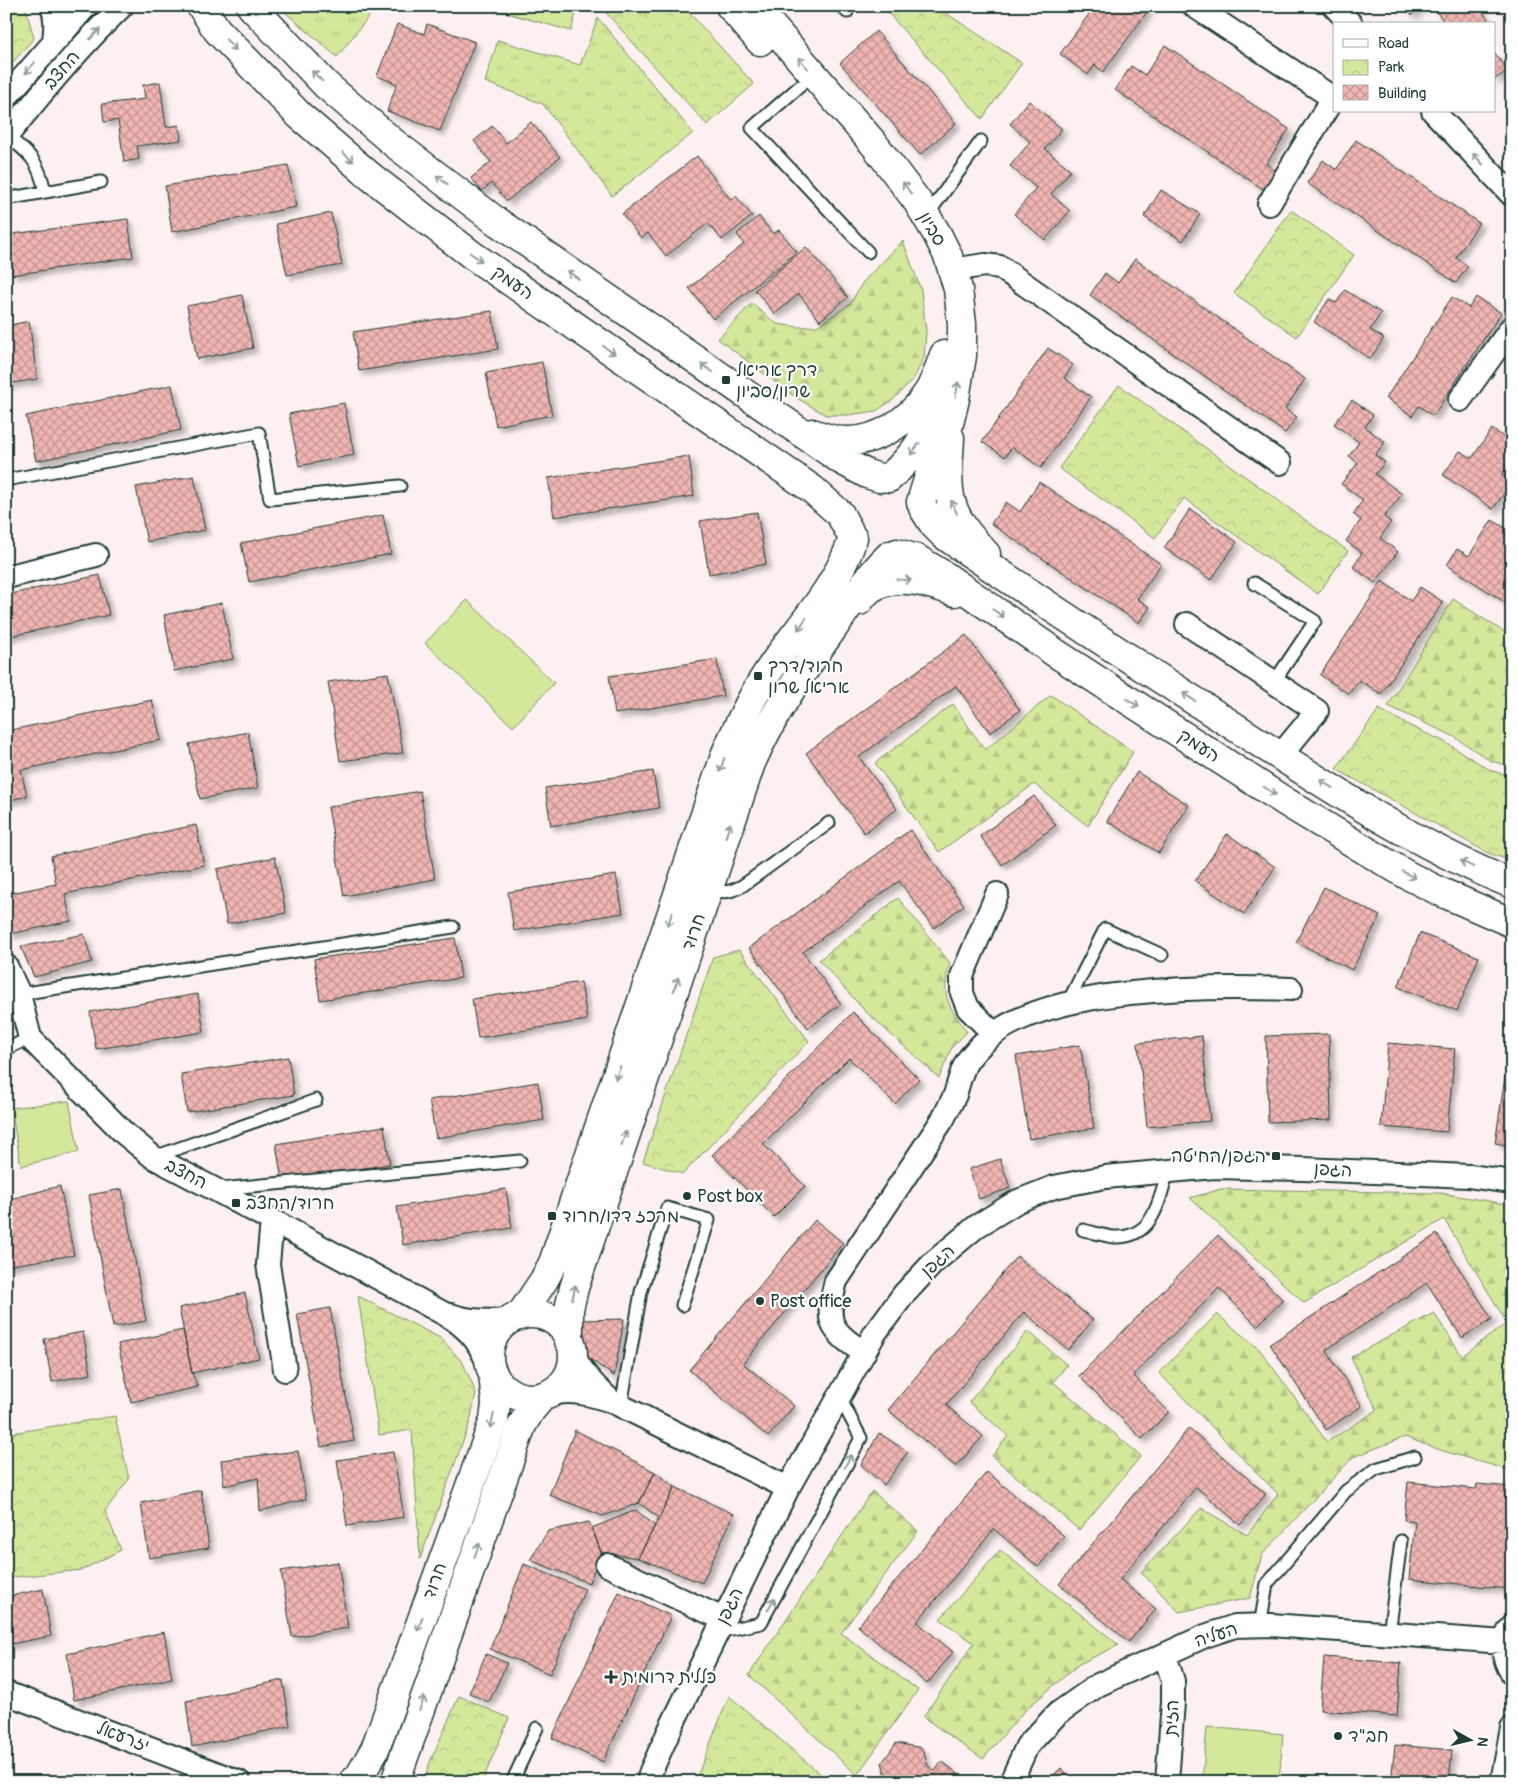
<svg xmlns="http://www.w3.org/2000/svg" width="1518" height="1788" font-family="Pangolin,'Playpen Sans Hebrew',sans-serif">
  <defs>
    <pattern id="grass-tufts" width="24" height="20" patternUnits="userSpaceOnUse" patternTransform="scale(1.25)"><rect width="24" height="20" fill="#d4e89c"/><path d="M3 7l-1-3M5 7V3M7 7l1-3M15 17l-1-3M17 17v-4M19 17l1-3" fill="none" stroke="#b6c887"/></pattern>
    <pattern id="forest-firs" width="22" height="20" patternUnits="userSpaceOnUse" patternTransform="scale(1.25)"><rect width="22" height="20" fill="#d4e89c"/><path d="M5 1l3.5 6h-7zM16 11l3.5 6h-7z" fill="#b6c887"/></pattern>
    <pattern id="park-crowns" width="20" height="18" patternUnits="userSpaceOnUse" patternTransform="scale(1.25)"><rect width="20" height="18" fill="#d4e89c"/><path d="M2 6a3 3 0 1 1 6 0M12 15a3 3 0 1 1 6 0" fill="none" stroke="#b6c887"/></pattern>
    <pattern id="building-cross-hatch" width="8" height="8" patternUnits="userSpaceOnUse" patternTransform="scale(1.25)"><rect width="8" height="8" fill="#f1b5b3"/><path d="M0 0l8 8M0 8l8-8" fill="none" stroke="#c39492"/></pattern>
    <filter id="shadow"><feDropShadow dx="4.5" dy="4.5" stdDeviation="2.5" flood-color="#0004"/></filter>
  </defs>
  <rect width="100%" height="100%" fill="#fcf0f0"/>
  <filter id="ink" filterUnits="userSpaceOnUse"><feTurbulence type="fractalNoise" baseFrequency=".02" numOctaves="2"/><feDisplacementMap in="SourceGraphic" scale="10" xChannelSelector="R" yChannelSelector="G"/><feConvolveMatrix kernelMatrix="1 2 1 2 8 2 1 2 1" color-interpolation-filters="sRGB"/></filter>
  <g filter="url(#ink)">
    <path fill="url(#grass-tufts)" stroke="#7a9268" d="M278 6H377L337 57Z
      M598 18 693 133 612 196 543 104 485 82 498 40 580 65Z"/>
    <path fill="url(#forest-firs)" stroke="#7a9268" d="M903 241 921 290 926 331 924 358 914 378 893 400 876 411 848 415H826L795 397 718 339 752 303 758 309 777 324 799 327 817 326 850 304 863 282Z
      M1453 599 1512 637V702L1504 716 1512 720V767L1491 761 1453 736 1388 706Z
      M1051 695 1133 752 1088 826 1034 784 939 852 875 763 953 704 985 750Z
      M898 898 950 963C940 998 948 1004 967 1032L952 1047 939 1078 864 1010 819 960Z
      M1221 1189 1440 1193 1512 1205V1471L1443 1451 1405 1437 1353 1457 1262 1555 1250 1598 1179 1612 1141 1572 1201 1508 1247 1535 1278 1494 1159 1373 1217 1314 1260 1350 1327 1442 1377 1410 1351 1357 1434 1313 1462 1356 1507 1323 1444 1219 1304 1303 1190 1198Z
      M1028 1331 1067 1365 1053 1382 1141 1456 1079 1530 992 1456 1008 1436 969 1402Z
      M872 1491 918 1531 841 1633 918 1690 857 1775 749 1675Z
      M1000 1550 1119 1645 1079 1664 1024 1711 983 1759 923 1717 974 1643 940 1619Z"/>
    <path fill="url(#park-crowns)" stroke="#7a9268" d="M6 6H25L34 38 6 70Z
      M600 6H683L754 84 707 125Z
      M882 6H935L1022 63 982 119Z
      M1291 210 1354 255 1297 337 1234 293Z
      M1119 385 1348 551 1318 594 1184 498 1155 538 1059 468Z
      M1379 709 1410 726 1443 741 1492 771 1512 776V861L1488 853 1336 769Z
      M739 950 809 1041 683 1174 643 1162 713 957Z
      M358 1296 442 1339 463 1363 476 1393 470 1422 420 1559 412 1430 379 1435Z
      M115 1416 129 1479 105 1511 121 1550 82 1570 6 1578V1434Z
      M459 1696 509 1718 482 1782H427V1769Z
      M729 1696 830 1782H695Z"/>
    <path fill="#d4e89c" stroke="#7a9268" d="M494 6H578L571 31 493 9Z
      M467 600 554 683 513 727 425 643Z
      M69 1101 79 1152 21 1166 11 1108Z
      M1207 1727 1283 1734 1279 1782H1202Z"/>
    <path fill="url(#building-cross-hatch)" stroke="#1f3d34" filter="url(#shadow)" d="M1095 6H1118L1120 8 1122 6H1142L1148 11 1103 72 1095 65 1088 75 1060 54Z
      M1405 6H1422L1412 15Z
      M1432 6H1478L1488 19 1481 24H1446Z
      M397 24 424 34 427 24 475 42 440 131 387 111 397 84 377 76Z
      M876 31 956 123 920 155 840 63Z
      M1165 45 1289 129 1266 164 1278 172 1266 191 1115 90 1131 66 1145 75Z
      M1494 53 1508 70 1494 80Z
      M160 82 166 127 179 125 181 140 137 146 139 159 124 162 118 120 104 122 102 104 145 99 143 85Z
      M1029 101 1062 129 1045 149 1071 170 1051 194 1070 211 1045 240 1014 214 1036 188 1010 166 1030 142 1010 124Z
      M531 122 560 157 507 201 491 183 482 191 471 178 491 162 474 141 492 126 506 143Z
      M1356 140 1479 223 1456 258 1468 266 1456 283 1307 183 1323 160 1336 170Z
      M697 156 731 200 736 196 752 216 722 240 708 223 666 256 648 233 641 238 622 214Z
      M288 165 296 207 172 232 165 186Z
      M1161 190 1200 214 1183 241 1144 217Z
      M331 213 342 265 287 275 276 224Z
      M759 216 773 234 779 230 797 252 713 319 689 288 744 244 737 234Z
      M128 219 133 257 12 275V234Z
      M806 247 848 297 820 321 799 294 775 314 755 290Z
      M1135 259 1305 379 1285 409 1297 417 1285 433 1090 295 1105 273 1118 283Z
      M1345 290 1381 313 1370 330 1384 338 1370 359 1314 322 1329 299 1336 303Z
      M242 295 253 348 197 359 187 306Z
      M1452 297 1469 308 1476 297 1501 313 1433 416 1419 406 1412 416 1386 398Z
      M492 311 498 349 359 371 353 332Z
      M29 321 37 379 6 384V326Z
      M1048 348 1073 365 1064 378 1091 397 1041 468 1012 447 1005 457 982 442Z
      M542 362 552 415 496 426 486 373Z
      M172 385 181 430 36 461 26 416Z
      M1352 400 1373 415 1365 427 1385 442 1375 455 1385 462 1375 474 1402 494 1384 517 1391 522 1380 538 1398 552 1375 583 1353 567 1362 553 1346 541 1361 520 1353 514 1363 500 1341 484 1358 463 1349 456 1359 442 1334 424Z
      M344 403 354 455 299 466 289 414Z
      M1492 429 1512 443V460L1501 475 1512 482 1493 509 1443 475 1460 451 1472 458Z
      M689 456 694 496 554 517 548 478Z
      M194 476 205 530 147 542 136 487Z
      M1039 482 1161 564 1137 599 1150 607 1139 623 991 524 1006 502 1020 512Z
      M1190 509 1237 542 1211 580 1164 548Z
      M757 512 766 564 709 574 700 521Z
      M383 515 391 554 249 582 241 543Z
      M1492 520 1512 532V607L1447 565 1457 549 1469 556Z
      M100 575 109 615 6 637V595Z
      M1382 581 1411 601 1420 587 1443 602 1381 694 1359 680 1349 694 1320 675Z
      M222 603 233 659 174 671 164 615Z
      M966 635 1020 710 990 733 956 686 859 757 897 809 864 833 806 753Z
      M717 659 723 696 615 714 609 676Z
      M388 673 403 753 340 761 328 682Z
      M152 700 161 740 21 770 27 796 6 801V760L13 759 7 731Z
      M248 732 258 788 200 799 189 744Z
      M653 771 659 808 551 826 545 788Z
      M1137 772 1189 805 1159 853 1107 821Z
      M420 791 435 879 344 896 328 807Z
      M1034 796 1056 825 1002 865 980 836Z
      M196 825 204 865 65 894 71 921 10 934 6 917V894L56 884 51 856Z
      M910 830 964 905 934 928 899 881 803 952 841 1004 808 1028 749 948Z
      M1227 834 1275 867 1244 914 1195 881Z
      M275 857 286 913 227 924 217 869Z
      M616 875 623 913 514 931 508 892Z
      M1324 887 1380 916 1352 970 1296 942Z
      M1420 933 1479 957 1457 1011 1398 987Z
      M84 934 92 962 34 977 21 947Z
      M455 938 461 978 320 1000 314 959Z
      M581 982 587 1020 478 1038 472 999Z
      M198 994 204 1032 96 1049 90 1012Z
      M853 1012 919 1079 895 1104 849 1058 763 1144 805 1186 774 1217 712 1155Z
      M1329 1034 1331 1120 1268 1122 1266 1036Z
      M1202 1036 1210 1121 1147 1127 1138 1043Z
      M1388 1043 1455 1049 1447 1132 1381 1127Z
      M1080 1045 1094 1128 1029 1139 1016 1056Z
      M288 1057 294 1095 187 1112 181 1074Z
      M1507 1064 1512 1065V1146L1495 1143Z
      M538 1082 544 1120 436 1138 429 1100Z
      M384 1126 390 1164 282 1181 276 1144Z
      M1000 1159 1010 1188 979 1199 969 1169Z
      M60 1186 74 1255 6 1266V1200Z
      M122 1189 146 1321 113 1327 89 1195Z
      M506 1189 512 1228 403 1245 397 1207Z
      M815 1220 843 1243 743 1363 794 1406 768 1437 689 1370Z
      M1437 1234 1492 1319 1462 1338 1427 1283 1326 1350 1362 1406 1326 1430 1270 1344Z
      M1218 1235 1283 1300 1257 1326 1219 1288 1133 1375 1169 1412 1142 1439 1079 1376Z
      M1017 1256 1093 1320 1068 1350 1024 1312 946 1405 983 1436 956 1467 888 1410Z
      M245 1293 259 1358 192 1373 179 1308Z
      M330 1308 354 1441 321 1447 297 1314Z
      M624 1319 614 1376 587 1357 581 1320Z
      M183 1330 192 1373 198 1387 131 1402 118 1344Z
      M83 1332 91 1374 52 1382 44 1339Z
      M1189 1428 1266 1494 1240 1525 1196 1487 1120 1579 1156 1609 1129 1642 1059 1584Z
      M575 1430 655 1472 639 1503 603 1516 549 1495Z
      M879 1433 908 1452 884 1485 861 1465Z
      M298 1451 306 1499 260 1511 258 1478 224 1486 221 1460Z
      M393 1452 404 1517 347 1526 337 1460Z
      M655 1472 675 1487 659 1518 639 1503Z
      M987 1472 1064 1536 1038 1567 994 1529 917 1622 953 1652 927 1684 858 1626Z
      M1408 1482 1476 1489 1477 1484 1512 1487V1563L1509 1589 1409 1579 1415 1521 1404 1520Z
      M675 1487 734 1514 702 1583 638 1558Z
      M201 1490 209 1548 149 1558 141 1503Z
      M636 1510 655 1526 638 1558 601 1552 592 1528Z
      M589 1522 601 1552 589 1583 530 1560 548 1531Z
      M338 1562 348 1628 292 1637 281 1571Z
      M524 1564 585 1589 550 1674 490 1649Z
      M43 1589 51 1636 6 1645V1597Z
      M619 1592 671 1616 603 1762 552 1738Z
      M164 1632 172 1679 74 1700 67 1654Z
      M486 1654 507 1663 489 1702 469 1693Z
      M1324 1657 1401 1663 1397 1716 1320 1710Z
      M283 1680 290 1726 192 1747 186 1701Z
      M896 1743 922 1748 928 1766 935 1771 942 1761 958 1774 952 1782H888L882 1763Z
      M1395 1745 1452 1750 1449 1782H1391Z
      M1061 1768 1072 1782H1046Z"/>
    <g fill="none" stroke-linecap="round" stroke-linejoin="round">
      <g stroke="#1f3d34" stroke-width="15">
        <path id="lane" d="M841 6 847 12
          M800 86 752 128 868 252
          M6 135C30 154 39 161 45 192
          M6 199 101 182
          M926 217 981 141
          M6 480 259 433 270 499 400 486
          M1254 583 1315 621 1274 682
          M709 887C724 894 728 893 742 886L829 823
          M19 994 453 927
          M1067 1004 1105 929 1162 955
          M6 1049 30 1038
          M154 1157 316 1100
          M220 1189 520 1161
          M1083 1230C1093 1232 1104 1236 1114 1237 1154 1239 1159 1200 1168 1171
          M621 1406 641 1292 667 1208 709 1220 682 1305
          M1260 1626 1267 1584 1346 1491 1376 1469 1415 1457
          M717 1632 761 1623 861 1438 839 1396
          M1389 1634 1401 1541
          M512 1782 537 1728"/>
      </g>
      <g stroke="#1f3d34" stroke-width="26">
        <path id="street" d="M52 6C57 18 55 30 54 42
          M1194 6 1333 98 1269 204
          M1334 6 1351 24
          M6 97 86 6
          M1433 111 1512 195
          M6 137C42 92 80 46 122 6
          M952 270 985 265 1000 267 1280 463
          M1460 400 1512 327
          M6 577 96 555
          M1187 624 1317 711 1280 756
          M6 966 19 994 30 1038 125 1134 153 1157 216 1190 452 1318C475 1335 478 1342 490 1367
          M994 1034 968 1008 962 993V976L997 894
          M272 1220 268 1264 285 1370
          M451 1315C469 1322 490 1321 510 1320
          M572 1353C583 1373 592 1384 608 1398
          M864 1353C829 1329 825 1323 836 1281L943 1119C947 1111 951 1103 955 1095 958 1085 961 1072 966 1063 970 1056 978 1048 983 1043 1042 985 1212 986 1291 989
          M550 1394C572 1389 590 1394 611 1401L788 1488
          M607 1565 723 1619
          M1512 1627C1500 1641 1502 1658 1512 1673
          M1165 1655 1173 1681V1702L1167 1782
          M6 1693 239 1782
          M648 1782 651 1771 670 1729 788 1488 875 1333 904 1294 934 1262 977 1226 1018 1201 1054 1187 1105 1177 1214 1167 1303 1169 1469 1176 1512 1182
          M1011 1782 1027 1746 1057 1714 1098 1685 1205 1636 1235 1626 1271 1625 1504 1642
          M1502 1782 1512 1728"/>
      </g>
      <g stroke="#1f3d34" stroke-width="31">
        <path id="secondary" d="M201 6 217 30 299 115 370 176 472 255 812 489 840 514 849 531
          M251 6 326 85 395 144 496 221 841 460 867 474 880 478
          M730 6 760 41
          M754 6 874 144 917 201 937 234 948 256 958 289 962 324V356L955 399 948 428 934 460 921 502
          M812 433C823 437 834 441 846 441 878 442 910 420 927 394 935 383 939 368 944 355
          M950 438C949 459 946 481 951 501 956 522 972 539 986 554
          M889 478C912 457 927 438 935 407
          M923 508 934 525 944 535C1039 601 1136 663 1232 725 1322 783 1412 843 1512 884
          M897 553 917 559 945 576 1057 654 1289 804 1365 850 1407 875 1441 892 1512 923
          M859 601C862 597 866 592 870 589 896 571 928 583 955 592
          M489 1356a42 42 0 1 1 84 0a42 42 0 1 1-84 0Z
          M520 1316 544 1280 553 1263 726 753C739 723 753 693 772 666 800 625 838 586 853 538
          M569 1341V1309L574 1288 751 763C773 713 802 672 834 627 852 601 867 577 890 555
          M353 1782 359 1777 375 1749 494 1420 496 1404 493 1373
          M395 1782 522 1425 531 1410 543 1396"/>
      </g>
      <use href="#lane" stroke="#fff" stroke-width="11"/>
      <use href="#street" stroke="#fff" stroke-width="22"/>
      <use href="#secondary" stroke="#fff" stroke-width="28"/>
    </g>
    <defs><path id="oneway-shaft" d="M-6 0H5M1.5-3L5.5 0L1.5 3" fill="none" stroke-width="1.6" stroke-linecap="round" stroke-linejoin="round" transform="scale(1.25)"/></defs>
    <g stroke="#8f9e9a">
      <use href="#oneway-shaft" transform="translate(95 34) rotate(-47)"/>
      <use href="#oneway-shaft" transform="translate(231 45) rotate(47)"/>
      <use href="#oneway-shaft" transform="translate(803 63) rotate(-131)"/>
      <use href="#oneway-shaft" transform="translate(30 68) rotate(131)"/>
      <use href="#oneway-shaft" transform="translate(317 76) rotate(-135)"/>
      <use href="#oneway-shaft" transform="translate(348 157) rotate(41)"/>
      <use href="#oneway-shaft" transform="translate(1478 159) rotate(-133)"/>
      <use href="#oneway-shaft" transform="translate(442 180) rotate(-142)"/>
      <use href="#oneway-shaft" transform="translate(907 188) rotate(-126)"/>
      <use href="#oneway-shaft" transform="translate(476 257) rotate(35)"/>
      <use href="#oneway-shaft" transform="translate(573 275) rotate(-145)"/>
      <use href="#oneway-shaft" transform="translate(609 350) rotate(35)"/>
      <use href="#oneway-shaft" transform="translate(707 368) rotate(-145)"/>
      <use href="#oneway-shaft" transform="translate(957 389) rotate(-80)"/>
      <use href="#oneway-shaft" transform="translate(915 449) rotate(127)"/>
      <use href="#oneway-shaft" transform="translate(954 507) rotate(-113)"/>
      <use href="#oneway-shaft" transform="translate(904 580) rotate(3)"/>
      <use href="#oneway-shaft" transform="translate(998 613) rotate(35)"/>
      <use href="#oneway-shaft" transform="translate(802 624) rotate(125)"/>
      <use href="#oneway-shaft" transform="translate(1189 697) rotate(-147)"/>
      <use href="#oneway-shaft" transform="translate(1133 703) rotate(33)"/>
      <use href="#oneway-shaft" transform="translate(722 765) rotate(109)"/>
      <use href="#oneway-shaft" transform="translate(1326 784) rotate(-149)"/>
      <use href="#oneway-shaft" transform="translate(1270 791) rotate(33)"/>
      <use href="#oneway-shaft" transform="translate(728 830) rotate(-71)"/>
      <use href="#oneway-shaft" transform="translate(1467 864) rotate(-155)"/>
      <use href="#oneway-shaft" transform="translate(1409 875) rotate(28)"/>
      <use href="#oneway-shaft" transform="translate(670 919) rotate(109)"/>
      <use href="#oneway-shaft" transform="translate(676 984) rotate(-71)"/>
      <use href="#oneway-shaft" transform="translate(618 1073) rotate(109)"/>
      <use href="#oneway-shaft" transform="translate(624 1138) rotate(-71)"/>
      <use href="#oneway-shaft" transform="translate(574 1292) rotate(-76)"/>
      <use href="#oneway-shaft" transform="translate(492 1421) rotate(105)"/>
      <use href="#oneway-shaft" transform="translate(848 1461) rotate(-62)"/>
      <use href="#oneway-shaft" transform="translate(477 1550) rotate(-70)"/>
      <use href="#oneway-shaft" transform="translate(771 1604) rotate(-62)"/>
      <use href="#oneway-shaft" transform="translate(420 1624) rotate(110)"/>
      <use href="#oneway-shaft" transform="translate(422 1703) rotate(-70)"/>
    </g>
  </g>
  <g fill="#1f3d34" stroke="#fff" stroke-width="2">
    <rect x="721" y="375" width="10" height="10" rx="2.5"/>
    <rect x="753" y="671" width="10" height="10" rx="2.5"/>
    <rect x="1271" y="1151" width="10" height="10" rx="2.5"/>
    <circle cx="687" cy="1196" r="5"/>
    <rect x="231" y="1198" width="10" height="10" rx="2.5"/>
    <rect x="547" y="1211" width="10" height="10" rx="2.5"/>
    <circle cx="760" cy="1301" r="5"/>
    <path d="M608.5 1669.5h5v5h5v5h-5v5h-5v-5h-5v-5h5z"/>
    <circle cx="1338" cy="1736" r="5"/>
  </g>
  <g text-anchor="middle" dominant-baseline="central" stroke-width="4.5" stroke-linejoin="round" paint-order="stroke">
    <g font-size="18" fill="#1f3d34" stroke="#fff">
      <text transform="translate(62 70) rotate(-49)">החצב</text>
      <text transform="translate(932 229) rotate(60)">סביון</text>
      <text transform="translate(513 283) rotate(35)">העמק</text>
      <text transform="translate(1199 746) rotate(33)">העמק</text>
      <text transform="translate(694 932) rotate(-71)">חרוד</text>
      <text transform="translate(1333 1170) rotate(3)">הגפן</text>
      <text transform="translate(186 1174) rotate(27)">החצב</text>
      <text transform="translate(938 1261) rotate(-43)">הגפן</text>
      <text transform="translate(435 1581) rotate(-70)">חרוד</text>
      <text transform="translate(730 1606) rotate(-64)">הגפן</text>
      <text transform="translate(1216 1635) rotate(-18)">העליה</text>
      <text transform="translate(1172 1718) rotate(-87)">הזית</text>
      <text transform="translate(123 1737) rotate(21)">יזרעאל</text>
    </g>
    <g font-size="18" fill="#1f3d34" stroke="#fff" text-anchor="start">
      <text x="736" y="370">דרך אריאל<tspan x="736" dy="21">שרון/סביון</tspan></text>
      <text x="768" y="666">חרוד/דרך<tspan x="768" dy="21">אריאל שרון</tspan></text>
      <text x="1266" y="1156" text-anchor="end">הגפן/החיטה</text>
      <text x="697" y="1196">Post box</text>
      <text x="246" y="1203">חרוד/החצב</text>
      <text x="562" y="1216">מרכז דדו/חרוד</text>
      <text x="770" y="1301">Post office</text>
      <text x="622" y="1677">כללית דרומית</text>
      <text x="1348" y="1736">חב"ד</text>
    </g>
  </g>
  <rect width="1518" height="1788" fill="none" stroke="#fff" stroke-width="25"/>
  <rect x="12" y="12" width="1493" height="1763" fill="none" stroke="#1f3d34" stroke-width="2" filter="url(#ink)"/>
  <rect x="1333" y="22" width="162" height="90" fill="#ffffff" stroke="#a5b1ae"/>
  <rect x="1343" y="39" width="25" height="8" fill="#ffffff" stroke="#a5b1ae"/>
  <text x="1378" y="48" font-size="15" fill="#1f3d34">Road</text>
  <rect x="1343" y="60" width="25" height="15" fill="url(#park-crowns)" stroke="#a5b1ae"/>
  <text x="1378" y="72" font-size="15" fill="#1f3d34">Park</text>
  <rect x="1343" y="85" width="25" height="15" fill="url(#building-cross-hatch)" stroke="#a5b1ae"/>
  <text x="1378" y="98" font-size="15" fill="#1f3d34">Building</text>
  <g transform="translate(1470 1740) rotate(98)" stroke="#ffffff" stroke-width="4" paint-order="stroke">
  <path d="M0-4L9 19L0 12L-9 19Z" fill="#1f3d34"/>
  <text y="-8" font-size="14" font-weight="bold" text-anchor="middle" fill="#1f3d34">N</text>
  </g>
</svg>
